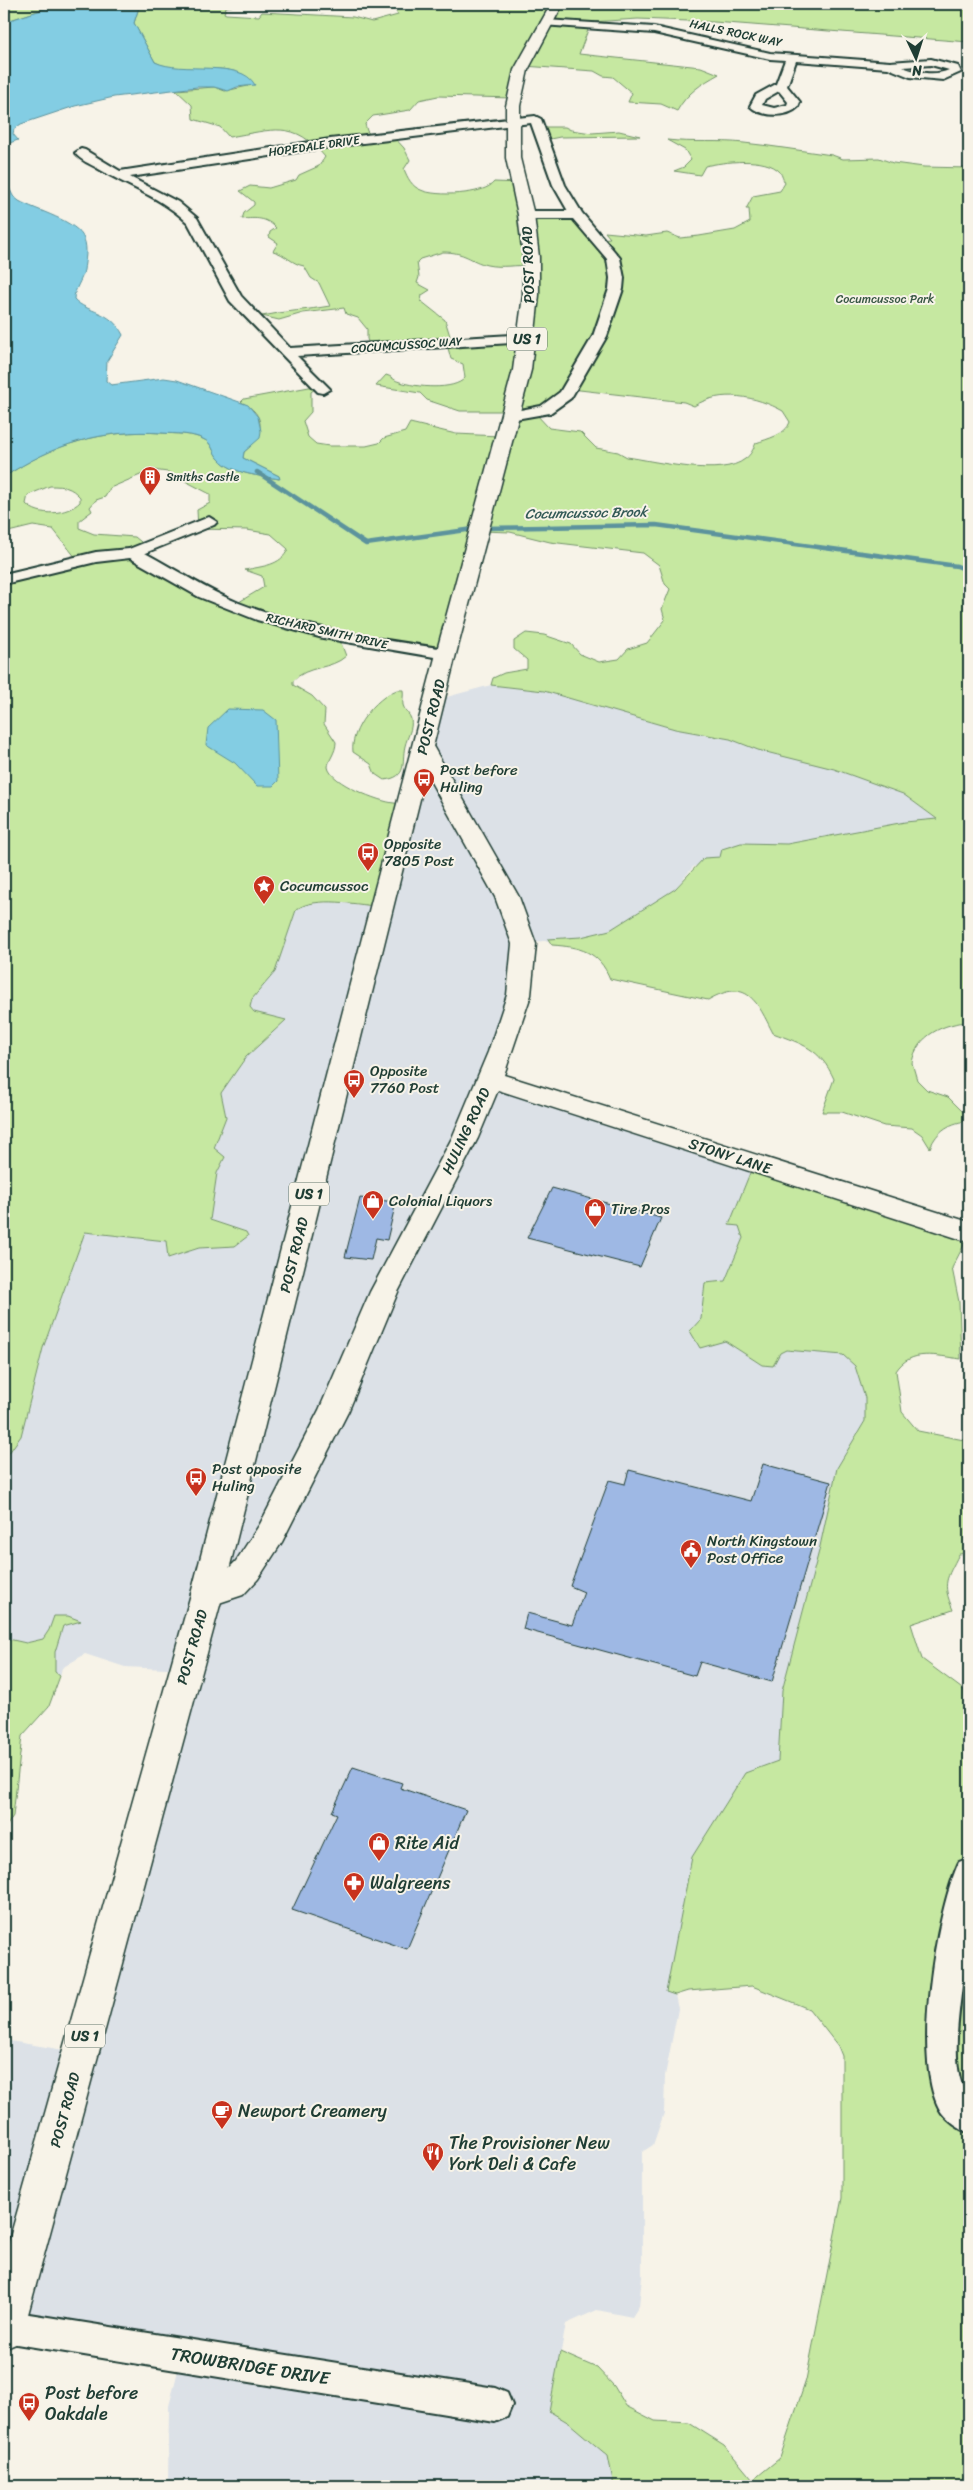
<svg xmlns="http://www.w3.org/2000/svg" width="973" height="2490" font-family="Sriracha,sans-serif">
  <rect width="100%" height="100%" fill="#f7f3e8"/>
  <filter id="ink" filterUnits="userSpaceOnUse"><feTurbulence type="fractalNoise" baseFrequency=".02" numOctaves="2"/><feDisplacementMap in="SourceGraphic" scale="10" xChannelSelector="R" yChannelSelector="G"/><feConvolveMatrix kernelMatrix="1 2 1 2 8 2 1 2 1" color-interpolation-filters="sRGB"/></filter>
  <g filter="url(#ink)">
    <path fill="#dce1e7" d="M491 685 544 691 675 729 730 739 758 750 834 769 903 794 938 820 905 822 787 844 741 843 721 857 693 867 675 889 610 930 581 937 525 943 491 1080 752 1168 730 1225 739 1226 743 1238 725 1281 705 1284 701 1319 725 1341 762 1365 773 1366 780 1353 786 1350 843 1355 855 1365 865 1398V1421L837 1468 819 1551 782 1691 778 1761 745 1773 666 1992 675 1995 678 2009 665 2076 664 2113 653 2145 642 2152V2277L639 2306 632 2317 597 2310 566 2324 550 2411 569 2423 609 2456 614 2486H168L169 2406 181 2359 5 2325 4 2330V2040L70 2051 185 1670 125 1667 85 1654 62 1668 60 1676 55 1672V1652L63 1626 80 1621 54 1616 49 1630 43 1639 26 1643 4 1638V1460L21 1436 43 1348 85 1232 166 1241 169 1258 199 1248 235 1246 246 1232 210 1220 217 1173 225 1158 214 1149 226 1117 221 1093 246 1057 286 1020 254 1012 250 1007 252 999 275 972 296 910 304 904 332 902 383 907 443 698Z"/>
    <path fill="#c6e8a1" stroke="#72926a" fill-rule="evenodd" d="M4 4H60L4 22Z
      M140 4H231L232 6 226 7 224 13 226 14 259 16 262 12 353 17 372 22 398 15 395 10 401 4H969V42L714 22 638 19 591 22 579 54 701 67 719 74C701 84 687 93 677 111L661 104 628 102 632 93 613 77 603 76 594 71 524 66 512 98 438 96 419 100 410 110 373 116 365 124 367 131 373 138 393 136 404 148 410 160 404 169C407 177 412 187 421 190 435 197 485 195 494 182L519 183 528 215 577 216 600 239 610 238 605 232 646 236 667 233 680 238 699 236 735 230 750 222 749 209H746L753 196 780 191 785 183C783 180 782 175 780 172 766 156 723 162 705 166L700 175 674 171 684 167 691 160 685 150 667 140C693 143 718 140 744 143 773 146 803 151 832 155L843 159 879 158 893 163 924 167 969 168V1022C945 1023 916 1035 912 1063L917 1080 927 1090 948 1097 962 1111 969 1114V1121C951 1122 937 1130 930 1148L922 1135 912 1128 884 1126 842 1112H822L834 1079C820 1048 802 1044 773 1033 757 1002 748 977 708 1000L610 979C599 951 580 947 552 945L548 939 581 937 610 930 675 889 704 858 720 857 722 849 741 843 787 844 905 822 937 819 903 794 834 769 758 750 730 739 675 729 544 691 491 685 493 678 504 673 527 669V660L514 649V641L526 633 544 635 571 644 580 654 599 662 619 659 628 649 647 643 665 620 662 609 670 589 665 584 659 565 643 553 550 542 510 532 482 531 449 650 339 638 346 656C331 670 307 665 293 681V685L312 696 325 710 324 724 336 742C336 753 328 760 328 767 330 783 380 802 394 803 399 804 405 803 410 803L383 907C360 905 314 895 296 910L275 972 252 999 250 1007 254 1012 286 1020 246 1057 221 1093 226 1117 214 1148 225 1157 217 1173 210 1220 246 1232 248 1236 235 1246 199 1248 168 1258 166 1241 85 1232 43 1348 21 1436 4 1460V566L10 574 76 558 53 529 33 526 4 533V477C53 444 103 429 162 433 175 434 190 433 203 439 213 443 212 452 219 459 232 474 261 476 279 479V476L243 458 244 452C265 436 267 414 241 402L244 399 320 385 311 392V412L303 421 308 437 316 444 329 446H366L379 443 384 438 405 432 410 423 456 434 499 436 507 411H460L427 400 420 393 376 386 386 375C392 376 394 381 400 382 415 387 454 391 465 378L463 364 451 359 446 341 370 346 367 339V329L358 318 346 314 344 308 303 313 279 320 262 316C285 311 308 310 330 306L319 283 311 278 304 266C292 264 285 254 273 251L278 243 269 237 270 232 276 228C266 217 256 218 242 219L244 213 254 205V202L240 191 250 186 269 188 296 180 299 175 319 166 325 157C294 119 273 130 229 137L220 127 193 119 192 105 176 90 214 87 225 91 248 86 244 75C216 61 184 77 155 62L134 23ZM443 252C466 252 470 261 487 265 500 268 518 265 531 265L527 336 451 339 445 320 421 301 422 295 430 290 417 283 419 277 417 262 420 259ZM571 389 684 402 694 406C721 389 756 396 783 411L790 422C786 435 767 439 756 443 753 449 751 455 745 459 722 478 655 461 627 457L618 452 596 448 580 432 549 428 536 414ZM152 470 168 472 210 494V503L197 510 198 529 247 530 271 534 288 549C281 566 262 566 245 570L262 576 264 587 234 605 135 553 147 547 135 537 94 534 79 528V521L92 511 90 507 96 500 105 497 110 488ZM50 486C64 486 71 487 80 497V502C67 515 39 517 26 504L28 495Z
      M541 127H565L571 130 592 133 619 131 640 136 560 137 545 140Z
      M397 690H403C404 696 402 700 403 705 404 711 410 714 411 719 413 729 407 737 405 746 401 763 409 777 384 780L375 774 371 764 353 752C350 730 375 698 397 690Z
      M752 1168 969 1235 952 1268 959 1302 961 1359C937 1356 911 1348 896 1371L902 1412 918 1431 969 1441V1553L959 1554C947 1579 941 1582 953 1610L911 1624 922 1659 969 1694V2486H614L608 2456 569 2423 549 2411 560 2352 597 2368 614 2386 626 2406 655 2421 689 2423 724 2445 753 2480 780 2458 806 2380 842 2198V2056L838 2046 809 2009 752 1986 688 1991 675 1995 666 1992 692 1857 745 1773 778 1761 782 1691 819 1551 837 1468 865 1421V1398L855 1366 843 1355 786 1350 780 1353 773 1366 762 1365 725 1341 700 1348 690 1331 701 1319 705 1283 725 1281 743 1238 739 1226 729 1225Z
      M54 1616H68L81 1621 63 1626 55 1652V1672L60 1676 49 1706 22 1736 13 1816 4 1830V1638L26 1643 43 1639 49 1630Z"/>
    <path fill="#83cde3" stroke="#5b939d" d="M60 4H140L134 23 155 62C181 75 241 58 255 85L237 87 228 91 214 87H197L114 97 75 106 21 124 14 129 13 134 18 140 4 145V22Z
      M4 177 13 196 19 201C35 210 78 221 84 239 88 249 85 261 84 270 82 281 74 289 74 299 88 314 110 309 123 335L107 361 106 381 111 385 164 378 177 380 248 405 258 417 261 431 260 438 244 452 243 458 279 476 280 479C261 476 232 474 219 459 212 452 213 443 203 439 191 433 176 434 162 433 102 429 54 444 4 477Z
      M228 709 263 710 276 720 278 781 273 786H257L235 763 206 745 208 728Z"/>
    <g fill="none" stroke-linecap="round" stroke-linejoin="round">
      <path stroke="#5b939d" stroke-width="4.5" d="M257 472 366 544 481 528 656 525 957 566 969 571"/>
    </g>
    <path fill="#9eb8e4" stroke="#1f3d34" d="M552 1188 661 1218 640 1267 527 1238Z
      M360 1198 396 1202 387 1240 376 1238 371 1260 345 1257Z
      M763 1464 831 1482 772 1682 700 1662 695 1676 523 1629 527 1613 572 1625 584 1592 570 1586 609 1480 625 1484 629 1470 751 1501Z
      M353 1767 402 1783 400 1788 466 1810 407 1949 292 1910 337 1814 332 1812Z"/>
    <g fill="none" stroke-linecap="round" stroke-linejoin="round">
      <g stroke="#1f3d34" stroke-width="4">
        <path id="minor" d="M546 20 654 27 770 53 890 62 931 59 958 66 961 72 943 80 910 77 888 68 796 61 787 86 800 102 798 107C787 118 761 117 750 106L756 95 776 84 785 60 770 59 654 33 542 25 541 23ZM931 65 949 70C935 76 917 73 903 67ZM779 91 788 102 787 105 774 108 762 105 765 99Z
          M535 116 541 119 565 185 582 213 620 258 624 278 623 289 607 336 571 398 550 413 510 420 505 419 503 416 505 413 541 406 560 392 593 336 609 289 610 278 607 259 573 219H526L520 215 526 211H568L553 185 531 123 330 147 130 177 178 202 197 218 241 296 290 348 527 334 534 338 527 342 297 356 330 389 323 393 318 392 230 301 188 223C163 198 127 186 97 168 90 164 80 160 75 153L81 149 85 150 120 171 330 139Z
          M209 517 217 522 214 525 145 553C177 570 206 590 239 603 305 629 376 639 446 649L452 650 454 654 452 658 446 659 323 638 257 620 199 597 130 558 96 562 4 584V574L96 552 129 549Z
          M969 1858C971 1881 970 1907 969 1931 968 1967 942 2068 969 2096V2133C959 2129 949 2122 942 2113 910 2066 936 1912 959 1862Z
          M4 2310 495 2388 507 2393 512 2405 507 2417 495 2422 4 2342Z"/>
      </g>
      <g stroke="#1f3d34" stroke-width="3">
        <path id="tertiary" d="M423 742 431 743 434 748 519 897 536 944 531 995 504 1075 969 1222V1242L498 1090 478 1138 398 1292 349 1410 282 1542 258 1579 243 1595 207 1607 196 1603 191 1594 196 1585 221 1576 236 1561 260 1524 319 1410 370 1292 452 1138 488 1052 507 995 512 944 495 897 412 748 415 743Z"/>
      </g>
      <g stroke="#1f3d34" stroke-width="3">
        <path id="primary" d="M551 4H563L528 70 520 106V158L534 215 539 257V295L531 370 456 654 223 1594 24 2329 18 2343 4 2349V2259L191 1594 436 654 513 370 523 295V257L518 215 506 158V106L514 70Z"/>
      </g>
      <use href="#minor" fill="#f7f3e8" fill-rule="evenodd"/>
      <use href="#tertiary" fill="#f7f3e8" fill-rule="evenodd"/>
      <use href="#primary" fill="#f7f3e8" fill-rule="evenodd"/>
    </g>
  </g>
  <defs>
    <g id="building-pin" transform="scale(1.125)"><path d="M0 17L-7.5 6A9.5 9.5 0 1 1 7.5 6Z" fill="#c8321e" stroke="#f7f3e8"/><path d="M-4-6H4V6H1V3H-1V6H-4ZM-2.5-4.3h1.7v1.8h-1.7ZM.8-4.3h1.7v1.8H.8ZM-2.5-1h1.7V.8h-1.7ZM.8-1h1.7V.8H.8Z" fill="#fff"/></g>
    <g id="bus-pin" transform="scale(1.125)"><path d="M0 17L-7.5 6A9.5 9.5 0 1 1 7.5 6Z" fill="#c8321e" stroke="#f7f3e8"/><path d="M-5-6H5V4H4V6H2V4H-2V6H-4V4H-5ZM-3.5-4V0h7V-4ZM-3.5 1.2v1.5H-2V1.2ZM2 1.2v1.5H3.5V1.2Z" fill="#fff"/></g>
    <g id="sight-pin" transform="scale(1.125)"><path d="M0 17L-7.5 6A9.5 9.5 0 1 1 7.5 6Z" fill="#c8321e" stroke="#f7f3e8"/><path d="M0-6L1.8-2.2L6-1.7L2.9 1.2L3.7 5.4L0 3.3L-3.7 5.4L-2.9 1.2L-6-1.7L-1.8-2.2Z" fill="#fff"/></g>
    <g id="shop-pin" transform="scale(1.125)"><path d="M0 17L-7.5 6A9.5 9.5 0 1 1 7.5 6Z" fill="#c8321e" stroke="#f7f3e8"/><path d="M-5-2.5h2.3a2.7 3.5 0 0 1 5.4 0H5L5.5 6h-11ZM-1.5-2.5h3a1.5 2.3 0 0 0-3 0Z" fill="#fff"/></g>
    <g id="civic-pin" transform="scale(1.125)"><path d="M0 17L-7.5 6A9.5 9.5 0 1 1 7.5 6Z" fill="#c8321e" stroke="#f7f3e8"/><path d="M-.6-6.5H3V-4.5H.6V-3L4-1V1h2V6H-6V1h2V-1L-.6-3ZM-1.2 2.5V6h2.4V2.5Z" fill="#fff"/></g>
    <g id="pharmacy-pin" transform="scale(1.125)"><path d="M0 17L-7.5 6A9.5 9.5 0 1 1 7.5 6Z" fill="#c8321e" stroke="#f7f3e8"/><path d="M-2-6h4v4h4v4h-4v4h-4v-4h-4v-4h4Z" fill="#fff"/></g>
    <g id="cafe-pin" transform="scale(1.125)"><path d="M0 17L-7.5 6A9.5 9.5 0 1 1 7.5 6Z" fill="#c8321e" stroke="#f7f3e8"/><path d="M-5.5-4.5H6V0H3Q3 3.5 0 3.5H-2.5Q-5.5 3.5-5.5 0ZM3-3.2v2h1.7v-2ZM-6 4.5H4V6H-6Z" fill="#fff"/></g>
    <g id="restaurant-pin" transform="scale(1.125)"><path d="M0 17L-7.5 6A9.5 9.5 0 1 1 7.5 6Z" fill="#c8321e" stroke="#f7f3e8"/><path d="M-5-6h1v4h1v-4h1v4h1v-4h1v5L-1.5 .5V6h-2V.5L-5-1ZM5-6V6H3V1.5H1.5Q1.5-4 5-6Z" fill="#fff"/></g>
  </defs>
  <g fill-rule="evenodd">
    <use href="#building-pin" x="150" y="477"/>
    <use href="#bus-pin" x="424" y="779"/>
    <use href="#bus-pin" x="368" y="853"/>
    <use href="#sight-pin" x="264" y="886"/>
    <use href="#bus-pin" x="354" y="1080"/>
    <use href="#shop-pin" x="373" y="1201"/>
    <use href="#shop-pin" x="595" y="1209"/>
    <use href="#bus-pin" x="196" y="1478"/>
    <use href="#civic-pin" x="691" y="1550"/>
    <use href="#shop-pin" x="379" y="1843"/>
    <use href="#pharmacy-pin" x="354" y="1883"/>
    <use href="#cafe-pin" x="222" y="2111"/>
    <use href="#restaurant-pin" x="433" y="2153"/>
    <use href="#bus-pin" x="29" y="2403"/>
  </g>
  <g text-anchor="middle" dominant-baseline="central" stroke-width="4" stroke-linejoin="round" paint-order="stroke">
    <g font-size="12" fill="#1f3d34" stroke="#f7f3e8">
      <text transform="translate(736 33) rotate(12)">HALLS ROCK WAY</text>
      <text transform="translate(314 146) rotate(-8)">HOPEDALE DRIVE</text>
      <text transform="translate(407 345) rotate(-4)">COCUMCUSSOC WAY</text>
      <text transform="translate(327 631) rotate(13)">RICHARD SMITH DRIVE</text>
    </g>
    <g font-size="12" fill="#385744" stroke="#f7f3e8">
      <text x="885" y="299">Cocumcussoc Park</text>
    </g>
    <g font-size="12" fill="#1f3d34" stroke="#f7f3e8" text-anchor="start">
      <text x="166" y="477">Smiths Castle</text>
    </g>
    <g fill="#f7f3e8" stroke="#60746a" stroke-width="1">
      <rect x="507" y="327.5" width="40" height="23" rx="4"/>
      <rect x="289" y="1182.5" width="40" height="23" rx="4"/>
      <rect x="65" y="2024.5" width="40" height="23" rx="4"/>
    </g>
    <g font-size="14" font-weight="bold" fill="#1f3d34">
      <text x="527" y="339">US 1</text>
      <text x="309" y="1194">US 1</text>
      <text x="85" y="2036">US 1</text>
    </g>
    <g font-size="14" font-style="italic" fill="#335a57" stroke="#f7f3e8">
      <text transform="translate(586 513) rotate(-1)">Cocumcussoc Brook</text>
    </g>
    <g font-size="15" fill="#1f3d34" stroke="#f7f3e8">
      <text transform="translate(528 265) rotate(-92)">POST ROAD</text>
      <text transform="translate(431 717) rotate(-76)">POST ROAD</text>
      <text transform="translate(466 1131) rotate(-65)">HULING ROAD</text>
      <text transform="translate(730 1156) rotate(18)">STONY LANE</text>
      <text transform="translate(294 1255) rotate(-76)">POST ROAD</text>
      <text transform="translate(192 1647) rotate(-74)">POST ROAD</text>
      <text transform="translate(65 2110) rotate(-75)">POST ROAD</text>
    </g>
    <g font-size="15" fill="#1f3d34" stroke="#f7f3e8" text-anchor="start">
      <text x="440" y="770">Post before<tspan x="440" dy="17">Huling</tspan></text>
      <text x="384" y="844">Opposite<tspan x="384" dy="17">7805 Post</tspan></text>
      <text x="280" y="886">Cocumcussoc</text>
      <text x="370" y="1071">Opposite<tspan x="370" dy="17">7760 Post</tspan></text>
      <text x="389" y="1201">Colonial Liquors</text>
      <text x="611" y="1209">Tire Pros</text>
      <text x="212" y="1469">Post opposite<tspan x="212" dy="17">Huling</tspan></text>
      <text x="707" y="1541">North Kingstown<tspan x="707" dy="17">Post Office</tspan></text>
    </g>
    <g font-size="18" fill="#1f3d34" stroke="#f7f3e8" text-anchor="start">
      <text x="395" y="1843">Rite Aid</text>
      <text x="370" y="1883">Walgreens</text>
      <text x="238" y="2111">Newport Creamery</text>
      <text x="449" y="2143">The Provisioner New<tspan x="449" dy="21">York Deli &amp; Cafe</tspan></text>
      <text x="45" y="2393">Post before<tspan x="45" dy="21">Oakdale</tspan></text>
    </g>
    <g font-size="18" fill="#1f3d34" stroke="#f7f3e8">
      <text transform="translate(250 2366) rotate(9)">TROWBRIDGE DRIVE</text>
    </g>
  </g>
  <rect width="973" height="2490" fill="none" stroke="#f7f3e8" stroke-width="20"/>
  <rect x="10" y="10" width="953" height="2470" fill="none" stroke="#1f3d34" stroke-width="2" filter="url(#ink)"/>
  <g transform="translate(916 58) rotate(176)" stroke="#f7f3e8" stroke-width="4" paint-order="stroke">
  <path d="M0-4L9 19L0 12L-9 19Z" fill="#1f3d34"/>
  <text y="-8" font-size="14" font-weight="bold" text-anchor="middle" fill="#1f3d34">N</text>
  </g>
</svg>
